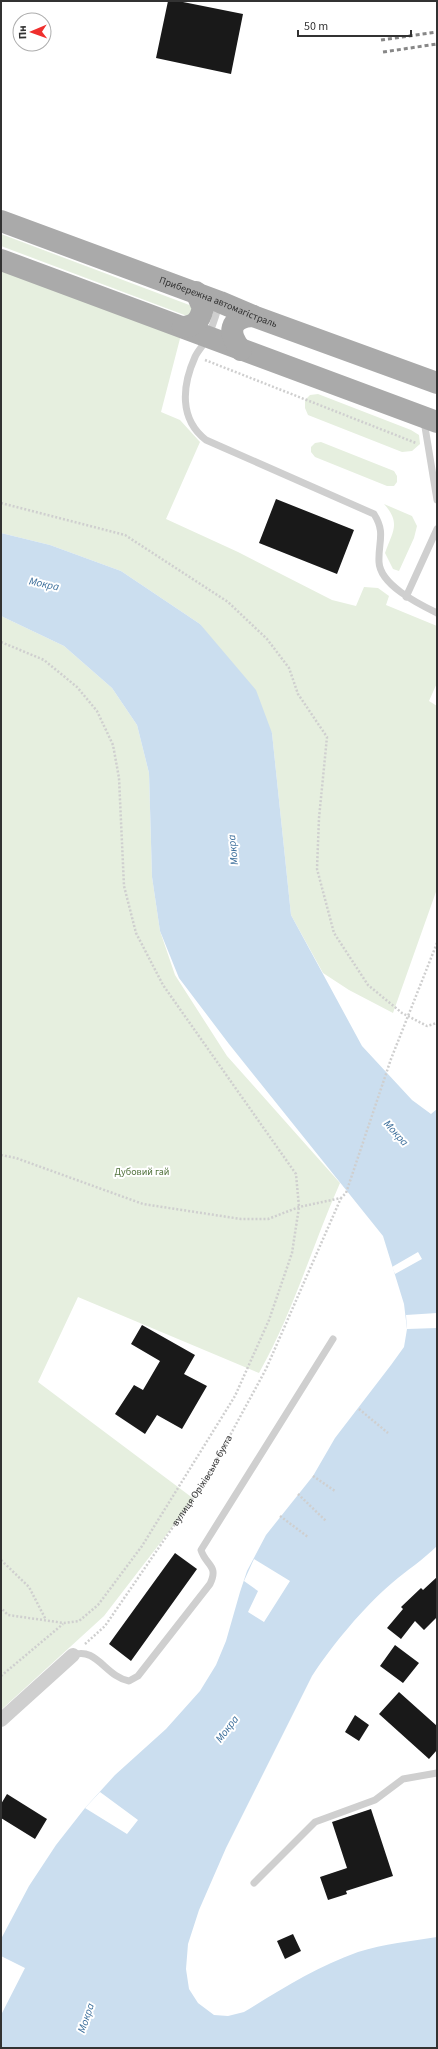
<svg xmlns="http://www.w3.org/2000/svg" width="438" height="2049" font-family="'Source Sans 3',sans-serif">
  <rect width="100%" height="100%" fill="#fff"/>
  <path fill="#e6efdf" d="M1 234 192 306 195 310 187 316 1 246Z
    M1 259 183 327 161 412 180 420 200 442 166 519 238 552 332 600 356 606 364 587 378 588 389 596 386 605 437 626V683L429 701 437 706V889L393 1013 349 990 323 973 291 915 272 733 200 624 121 571 50 545 1 533Z
    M318 394 411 430 419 435 420 444 412 451 402 452 308 415 305 408V400L310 395Z
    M321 442 394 471 397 476V482L394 486H387L315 457 311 452V447L315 443Z
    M384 504 412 516 417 526 414 538 399 571 393 569 385 553C393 531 401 523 384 504Z
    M1 616 64 646 112 688 137 725 149 773 152 877 160 931 175 975 227 1056 340 1183C312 1246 293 1313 259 1373L78 1297 38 1382 194 1499 104 1616 1 1710Z"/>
  <path fill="#cbdeef" d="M1 533 50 545 121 571 200 624 256 690 272 733 291 915 362 1046 412 1100 431 1114 437 1109V1546C423 1560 407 1570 392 1583 363 1608 333 1644 312 1676L226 1848 199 1910 188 1944 186 1969 189 1989 198 2003 214 2015 228 2016 244 2012C280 1990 318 1966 358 1952 384 1944 411 1941 437 1937V2048H1V1939L29 1886 56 1845 85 1808 115 1775 166 1729 200 1691 216 1665 226 1641 240 1592 247 1571 266 1535 313 1476 335 1438 391 1365 404 1347 407 1329 404 1304 383 1236 229 1044 179 978 160 931 152 877 149 773 137 725 112 688 64 646 1 616Z"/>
  <path fill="#fff" d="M418 1252 422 1259 395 1274 392 1267Z
    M437 1313V1328L407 1329 406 1315Z
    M254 1559 290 1581 264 1622 248 1612 258 1591 244 1581Z
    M100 1792 138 1820 127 1834 85 1808Z
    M1 1956 25 1968 1 2015Z"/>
  <path fill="#191919" d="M168 1H178L243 14 231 74 156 58Z
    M276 499 354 530 337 574 259 543Z
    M142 1325 195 1355 184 1374 207 1386 182 1429 157 1415 145 1434 115 1414 134 1385 143 1390 160 1361 131 1344Z
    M175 1553 197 1569 131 1661 109 1644Z
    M437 1577V1617L424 1630 415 1621 401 1639 387 1628 403 1609 401 1607 421 1588 423 1590Z
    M395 1645 419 1663 403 1683 380 1666Z
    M399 1692 437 1726V1750L429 1759 379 1714Z
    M355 1715 369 1725 359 1741 345 1732Z
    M7 1794 47 1819 35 1839 1 1818V1804Z
    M371 1809 393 1876 346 1891 347 1894 328 1900 320 1877 347 1868 332 1822Z
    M293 1934 301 1951 285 1959 277 1941Z"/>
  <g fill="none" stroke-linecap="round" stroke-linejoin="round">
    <g stroke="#cfcfcf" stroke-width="2.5" stroke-dasharray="2 2" stroke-linecap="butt">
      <path d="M205 360 416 443"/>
      <path d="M1 503 125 535 228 602 267 639 289 668 298 694 327 737 319 818 317 869 334 933 368 985 402 1013 427 1026 437 1023"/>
      <path d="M1 642 44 660 77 687 97 711 113 745 119 778 124 886 136 933 163 985 296 1174 299 1207 292 1253 269 1320 235 1396 142 1546 98 1605 79 1621 64 1623 8 1615 1 1608"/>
      <path d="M1 1155 16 1158 143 1204 241 1219H268L299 1207 341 1198 346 1193 391 1059 437 943"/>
      <path d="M359 1409 388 1433"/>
      <path d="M313 1476 335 1491"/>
      <path d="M298 1494 326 1521"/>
      <path d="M280 1516 308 1537"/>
      <path d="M1 1560 29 1587 46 1620"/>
      <path id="s1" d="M85 1644 105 1626 208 1476 266 1369 341 1198"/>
      <path d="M1 1676 63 1624"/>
    </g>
    <path stroke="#cfcfcf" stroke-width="7" d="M219 305C216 315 213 326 208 336 205 344 198 350 195 357 182 386 179 419 206 440L374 514C386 533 378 542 379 562 380 585 419 604 437 613
      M424 421 437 500
      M406 597 437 529
      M73 1655C96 1646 106 1677 129 1681L138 1676 210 1584C219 1565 206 1566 201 1550L333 1339
      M254 1883 315 1822 375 1800 403 1779 437 1773"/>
    <path stroke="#cfcfcf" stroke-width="14" d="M1 1720 73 1655"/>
    <g stroke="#aaa" stroke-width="22">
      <path id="s2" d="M1 221 220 302 253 316 437 383"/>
      <path d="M1 260 437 422"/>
      <path d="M183 327C196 326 200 320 203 308L196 292"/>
      <path d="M241 350C227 334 229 317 253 316"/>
    </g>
    <path stroke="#878787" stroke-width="3" stroke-dasharray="4 3" stroke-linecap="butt" d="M381 40 437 32
      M383 52 437 44"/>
  </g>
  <g text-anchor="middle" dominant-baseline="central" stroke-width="4" stroke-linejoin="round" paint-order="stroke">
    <g font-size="10" fill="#323232" stroke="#fff">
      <text stroke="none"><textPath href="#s2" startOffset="232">Прибережна автомагістраль</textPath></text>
      <text stroke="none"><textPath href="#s1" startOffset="202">вулиця Оріхівська бухта</textPath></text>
    </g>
    <g font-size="10" fill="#50713b" stroke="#fff">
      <text x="142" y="1172">Дубовий гай</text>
    </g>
    <g font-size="11" font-style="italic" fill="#3a6d9a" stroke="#fff">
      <text transform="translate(44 584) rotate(12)">Мокра</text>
      <text transform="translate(233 850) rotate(-96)">Мокра</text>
      <text transform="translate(396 1133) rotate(48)">Мокра</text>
      <text transform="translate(227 1729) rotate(-53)">Мокра</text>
      <text transform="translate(86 2018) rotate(-71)">Мокра</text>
    </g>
  </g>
  <rect width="438" height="2049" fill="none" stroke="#323232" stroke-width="4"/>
  <g transform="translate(32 32) rotate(268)"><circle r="19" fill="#ffffff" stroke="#adadad"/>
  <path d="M0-3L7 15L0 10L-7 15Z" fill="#ef2f2d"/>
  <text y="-6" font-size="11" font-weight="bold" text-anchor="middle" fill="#323232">Пн</text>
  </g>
  <path d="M298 30v6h113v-6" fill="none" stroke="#323232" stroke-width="2"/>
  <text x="304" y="30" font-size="12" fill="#323232" stroke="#ffffff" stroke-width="3" paint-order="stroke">50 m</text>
</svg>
